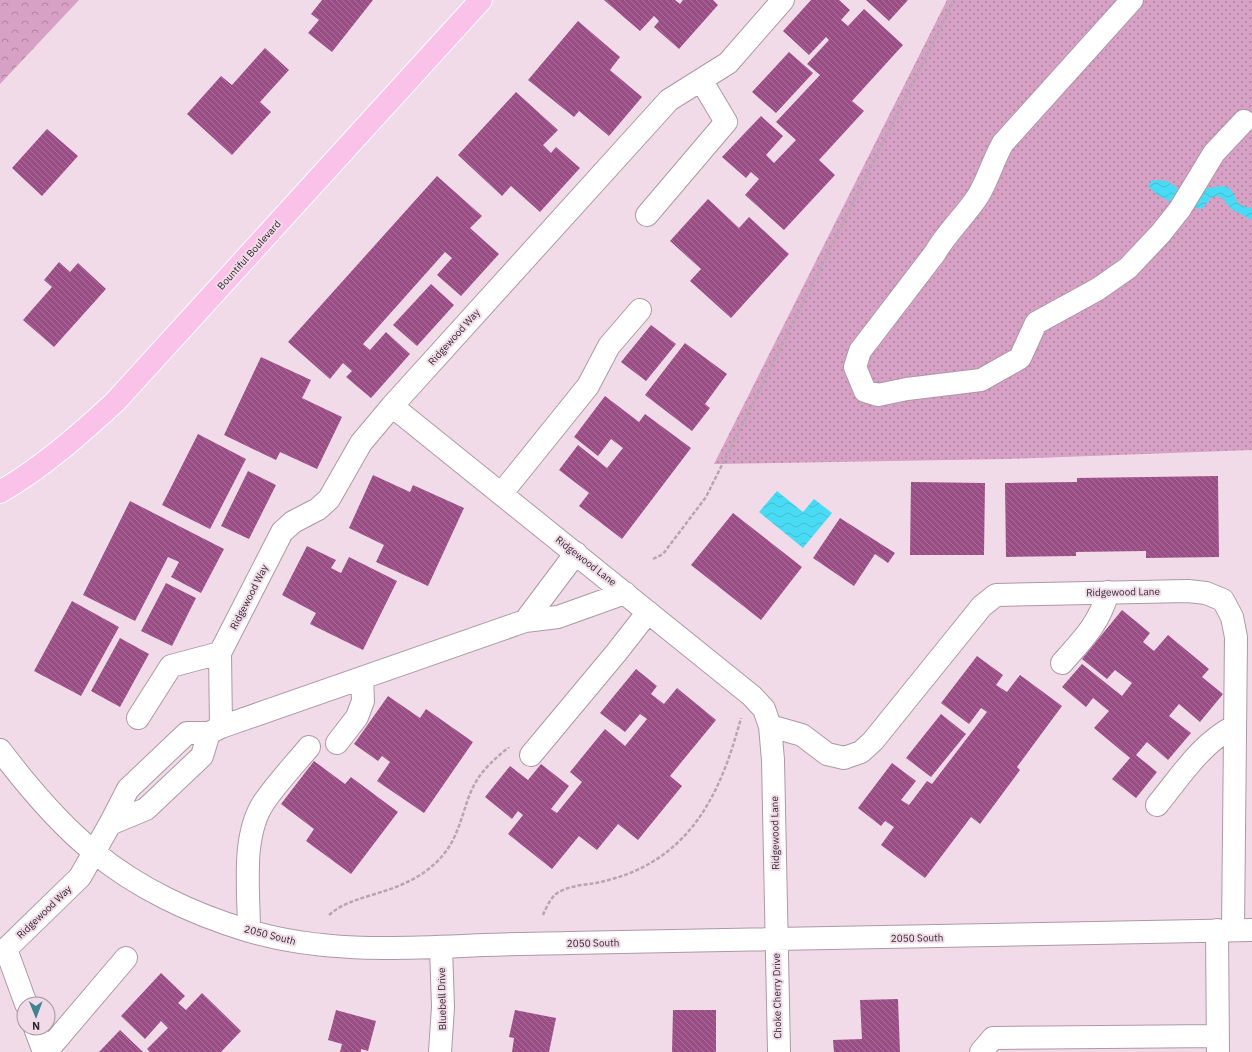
<svg xmlns="http://www.w3.org/2000/svg" width="1252" height="1052" font-family="'IBM Plex Sans',sans-serif">
  <defs>
    <pattern id="grass-dots" width="8" height="8" patternUnits="userSpaceOnUse"><rect width="8" height="8" fill="#d7a0c5"/><path d="M2 2h.1M6 6h.1" fill="none" stroke="#af83a0" stroke-width="1.8" stroke-linecap="round"/></pattern>
    <pattern id="forest-crowns" width="20" height="18" patternUnits="userSpaceOnUse"><rect width="20" height="18" fill="#d7a0c5"/><path d="M2 6a3 3 0 1 1 6 0M12 15a3 3 0 1 1 6 0" fill="none" stroke="#af83a0"/></pattern>
    <pattern id="water-waves" width="16" height="10" patternUnits="userSpaceOnUse"><rect width="16" height="10" fill="#4adbf4"/><path d="M0 5q4-4 8 0t8 0" fill="none" stroke="#41bcd2"/></pattern>
    <pattern id="building-back-hatch" width="6" height="6" patternUnits="userSpaceOnUse"><rect width="6" height="6" fill="#9b4e86"/><path d="M-1 5l2 2M0 0l6 6M5-1l2 2" fill="none" stroke="#a77098"/></pattern>
  </defs>
  <rect width="100%" height="100%" fill="#f1dbe9"/>
  <path fill="url(#grass-dots)" d="M947 0H1252V450L1007 459 714 464Z"/>
  <path fill="url(#forest-crowns)" d="M0 0H79L0 84Z"/>
  <path fill="url(#water-waves)" d="M1153 180 1167 181 1184 193 1219 186 1228 187C1240 197 1230 205 1252 208V220L1231 209 1223 199 1217 196 1211 198 1202 209C1185 207 1156 200 1148 185Z
    M777 491 803 512 814 499 832 513 803 548 759 512Z"/>
  <path fill="url(#building-back-hatch)" d="M322 0H373L332 52 308 33 319 20 311 14Z
    M604 0H675L680 4 683 0H713L718 5 679 49 654 27 659 21 654 16 640 31Z
    M811 0H839L850 10 841 20 848 26 864 9 903 45 852 101 864 111 819 160 835 175 784 230 745 195 759 179 751 172 746 178 722 157 761 116 783 136 766 155 774 163 796 140 776 122 820 75 807 64 829 40 826 37 809 55 783 31Z
    M866 0H908L889 21Z
    M578 21 620 57 610 70 642 97 609 136 579 111 574 117 528 80Z
    M265 48 289 70 260 102 271 112 232 155 187 114 221 76 232 85Z
    M789 52 813 73 776 113 752 92Z
    M516 92 558 130 543 145 551 153 556 147 580 168 540 212 511 186 502 196 458 155Z
    M47 129 78 156 42 196 12 168Z
    M437 176 482 216 470 228 499 254 461 296 437 275 452 258 445 252 363 344 370 350 386 332 410 354 371 398 346 377 352 371 343 363 330 379 288 342Z
    M708 199 739 228 749 217 789 254 731 318 690 281 701 269 670 241Z
    M59 262 70 272 78 263 106 289 54 347 23 320 52 287 44 280Z
    M431 284 454 305 417 346 393 325Z
    M651 325 676 344 646 381 621 362Z
    M685 343 727 374 705 404 710 408 692 431 645 395Z
    M261 357 311 380 302 398 342 417 317 469 280 452 276 460 224 435Z
    M605 396 639 422 645 414 691 448 622 539 579 506 589 493 559 470 578 445 607 468 623 448 611 439 598 456 574 437Z
    M198 434 246 459 210 529 162 505Z
    M248 471 276 485 249 539 221 526Z
    M373 475 410 492 413 485 464 508 428 586 376 562 384 545 349 528Z
    M1218 476 1219 557 1146 558V551L1076 552V556L1006 557 1005 483 1077 482V478Z
    M911 482 985 483 984 555H910Z
    M130 501 224 549 201 593 171 577 179 562 168 557 135 621 83 595Z
    M733 513 802 567 761 620 691 565Z
    M840 518 895 553 888 563 875 554 854 586 813 558Z
    M307 546 336 560 331 568 341 573 349 557 397 581 363 650 310 624 316 613 282 595Z
    M166 583 196 598 172 646 141 631Z
    M72 601 119 627 81 696 34 671Z
    M1122 610 1150 633 1143 642 1154 651 1168 635 1209 669 1202 677 1223 694 1200 722 1179 704 1169 716 1191 733 1168 760 1147 742 1136 755 1157 772 1136 798 1112 779 1130 758 1094 728 1109 711 1093 698 1086 707 1062 687 1082 664 1122 696 1132 683 1115 670 1107 679 1082 659Z
    M120 638 149 654 120 707 91 691Z
    M977 656 1003 675 996 685 1007 692 1020 675 1062 706 1017 767 1020 770 980 824 971 817 925 878 881 845 894 827 885 821 881 826 858 808 892 763 916 781 901 800 909 805 927 781 932 784 987 712 981 708 969 724 941 703Z
    M636 669 657 686 651 694 664 704 677 688 716 720 670 776 682 786 638 840 618 824 597 850 579 836 552 869 508 834 523 815 518 811 512 819 485 797 510 766 528 780 541 764 569 786 551 809 557 813 582 782 570 772 605 729 625 746 647 719 640 714 625 732 600 713Z
    M388 696 420 718 426 709 473 742 424 813 377 781 390 762 382 756 378 761 354 744Z
    M941 714 966 734 931 777 906 758Z
    M314 761 345 784 351 777 398 812 351 874 306 841 314 829 281 804Z
    M161 973 185 996 178 1003 186 1010 202 993 241 1031 221 1052H150L147 1049 168 1028 161 1021 145 1039 121 1016Z
    M898 999 900 1052H834L833 1040 862 1039 860 1000Z
    M336 1010 376 1021 368 1051 361 1049V1052H340L342 1044 328 1040Z
    M515 1010 556 1018 549 1052H512L514 1038 509 1037Z
    M673 1010H716V1052H672Z
    M120 1030 143 1052H99Z"/>
  <g fill="none" stroke-linecap="round" stroke-linejoin="round">
    <g stroke="#ad98a6" stroke-width="24">
      <path id="minor" d="M1132 0 1003 143C993 160 988 180 978 196 965 216 947 232 935 253L860 351 855 367 865 391 878 395 907 389 981 380 1020 358 1036 323 1098 289 1128 268 1161 233 1180 209 1214 153 1244 121
        M647 215 726 122 701 80
        M392 406 752 696 764 709 770 726 802 735 827 754 844 758 861 752 873 741 982 606 996 595 1188 591 1206 593 1223 600 1232 617 1236 637 1233 930
        M501 494 588 386 609 346 640 310
        M525 621 576 553
        M1062 663C1083 639 1099 624 1108 592
        M138 718 171 666 220 653
        M770 726 773 760 779 1052
        M221 727 525 621 558 617 625 593
        M337 743 357 717 363 701 362 678
        M0 750C28 787 58 823 94 852 137 888 193 914 246 930 317 952 391 949 463 946 499 944 534 944 569 943 797 940 1024 933 1252 930
        M531 755 616 653 648 612
        M1157 805C1181 776 1201 743 1235 726
        M110 824 146 809 202 756 209 733
        M1217 930 1218 1052
        M249 931C249 892 241 836 264 802 277 783 294 765 309 747
        M6 949 80 877 110 824 128 789 187 733H209L221 727 220 653 282 532 293 522 318 509 329 499 361 443 392 406 669 100 728 63 783 0
        M6 949 26 1004
        M35 1028 44 1052
        M46 1052 126 958
        M440 1052 443 1007 441 947
        M981 1052 993 1038 1218 1036"/>
    </g>
    <g stroke="#fff" stroke-width="24">
      <path id="major" d="M0 492C43 467 79 435 115 402L481 0"/>
    </g>
    <path stroke="#b7a5b0" stroke-width="2.5" stroke-dasharray="4 2" stroke-linecap="butt" d="M653 559 663 554 706 497 954 0
      M329 915C344 902 360 899 378 893 402 886 427 875 443 855 462 833 463 802 477 780 485 767 497 757 509 747
      M543 915C546 908 550 899 556 894 567 886 583 885 596 883 610 880 624 876 637 870 700 841 724 781 741 718"/>
    <use href="#minor" stroke="#fff" stroke-width="22"/>
    <use href="#major" stroke="#fac1e9" stroke-width="22"/>
  </g>
  <g text-anchor="middle" dominant-baseline="central" stroke-width="4" stroke-linejoin="round" paint-order="stroke">
    <g font-size="10" fill="#322a2f" stroke="#f1dbe9">
      <text transform="translate(249 255) rotate(-48)">Bountiful Boulevard</text>
      <text transform="translate(454 337) rotate(-48)">Ridgewood Way</text>
      <text transform="translate(586 561) rotate(38)">Ridgewood Lane</text>
      <text transform="translate(1123 592) rotate(-1)">Ridgewood Lane</text>
      <text transform="translate(249 597) rotate(-63)">Ridgewood Way</text>
      <text transform="translate(775 833) rotate(-91)">Ridgewood Lane</text>
      <text transform="translate(44 912) rotate(-44)">Ridgewood Way</text>
      <text transform="translate(270 935) rotate(14)">2050 South</text>
      <text transform="translate(917 938) rotate(-1)">2050 South</text>
      <text transform="translate(593 943) rotate(-1)">2050 South</text>
      <text transform="translate(777 996) rotate(-91)">Choke Cherry Drive</text>
      <text transform="translate(442 999) rotate(-91)">Bluebell Drive</text>
    </g>
  </g>
  <g transform="translate(36 1016) rotate(179)"><circle r="19" fill="#f1dbe9" stroke="#a5949f"/>
  <path d="M0-3L7 15L0 10L-7 15Z" fill="#3f8491"/>
  <text y="-6" font-size="11" font-weight="bold" text-anchor="middle" fill="#322a2f">N</text>
  </g>
</svg>
